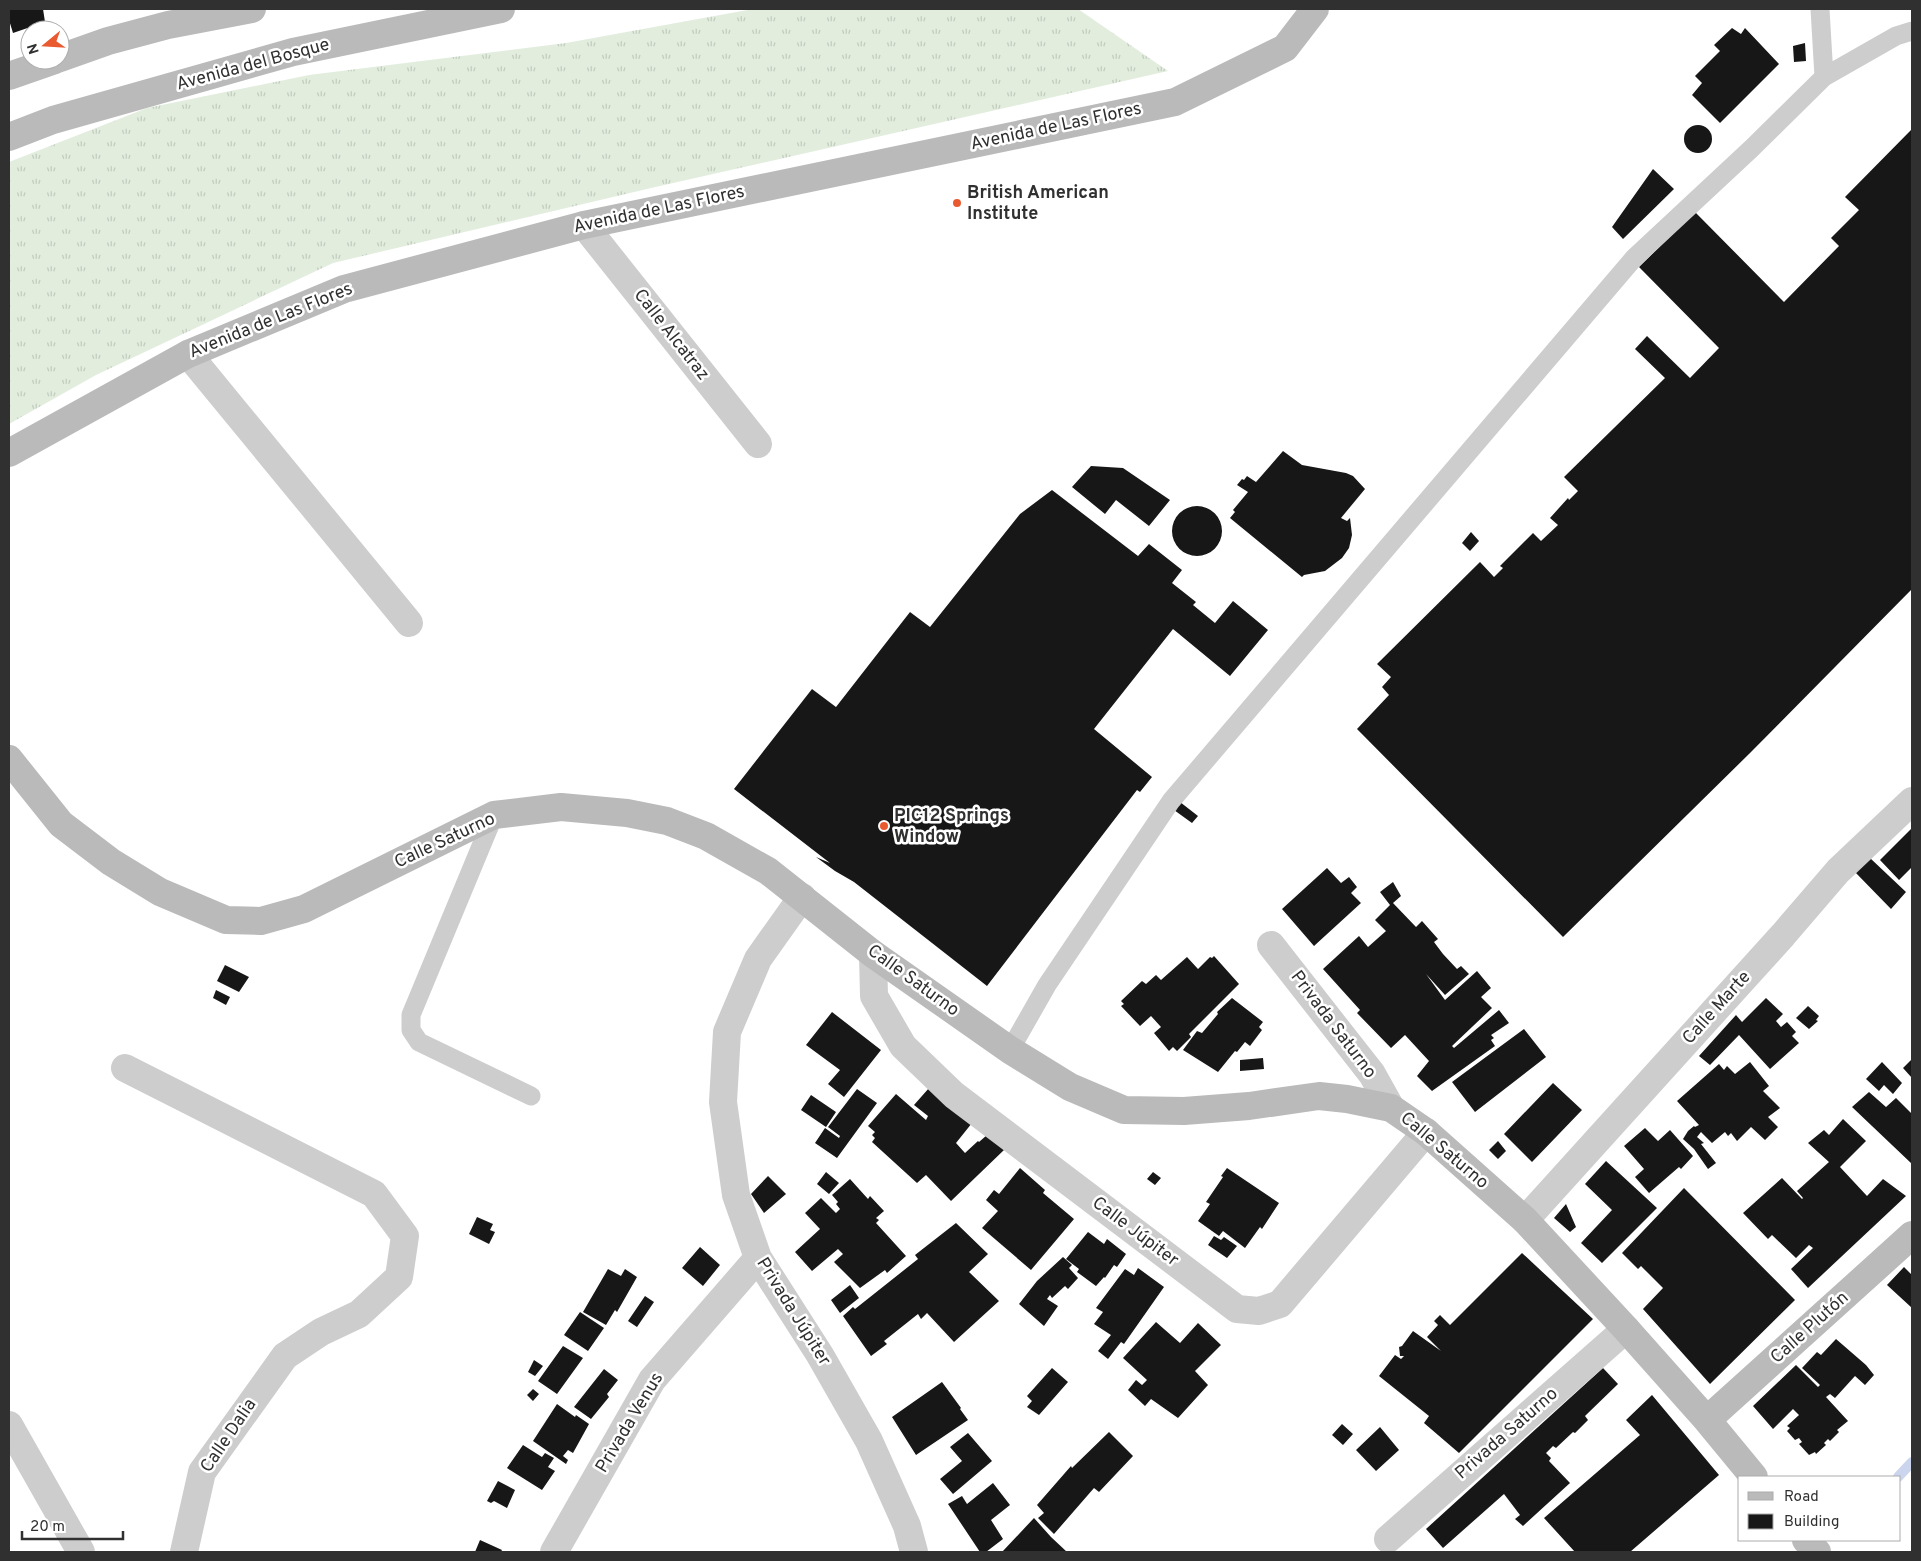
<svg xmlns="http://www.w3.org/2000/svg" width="1921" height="1561" font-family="Overpass,sans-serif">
  <defs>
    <pattern id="grass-tufts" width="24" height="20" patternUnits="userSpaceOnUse" patternTransform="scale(1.25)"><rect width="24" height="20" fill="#e2edde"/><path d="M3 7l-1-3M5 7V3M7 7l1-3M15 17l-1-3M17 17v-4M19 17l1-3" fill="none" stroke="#c2ccbf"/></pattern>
  </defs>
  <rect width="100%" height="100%" fill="#fff"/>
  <path fill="url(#grass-tufts)" d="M753 9H1078L1168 71 651 188 333 263 96 375 9 424V162L147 108 309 75 566 43Z"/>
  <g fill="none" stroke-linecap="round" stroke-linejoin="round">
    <path stroke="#cbd5ed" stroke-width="10" d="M1898 1477 1912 1462"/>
  </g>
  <path fill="#171717" d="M9 9H43L45 22 13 33 9 20Z
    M1732 28 1741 34 1745 28 1779 64 1720 123 1692 95 1702 83 1695 76 1720 51 1714 45Z
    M1805 43 1806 61 1794 62 1793 46Z
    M1684 139a14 14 0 1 1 28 0a14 14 0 1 1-28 0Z
    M1912 129V589L1750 753 1563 937 1357 729 1389 695 1382 687 1391 677 1377 664 1480 562 1494 577 1503 568 1500 566 1533 533 1541 541 1558 525 1550 518 1568 498 1569 500 1578 491 1564 477 1665 378 1635 349 1647 336 1690 378 1719 348 1639 267 1695 212 1784 302 1839 246 1831 238 1859 210 1845 197Z
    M1653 169 1674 189 1623 239 1612 227Z
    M1283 451 1302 465 1346 473 1353 476 1365 489 1341 518 1347 521 1350 518 1352 535 1349 548 1342 558 1325 571 1304 575 1302 577 1230 518 1235 512 1233 510 1248 492 1237 485 1242 479 1244 480 1247 476 1256 482Z
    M1091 466 1123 468 1170 500 1149 526 1116 500 1105 514 1072 487Z
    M1052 490 1138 556 1149 544 1182 570 1172 583 1196 602 1193 605 1215 623 1233 601 1268 630 1230 676 1173 629 1094 729 1152 777 1140 792 1137 790 987 986 854 882 835 871 816 857 830 863 734 789 812 689 836 707 910 612 930 627 1020 514Z
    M1172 531a25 25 0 1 1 50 0a25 25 0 1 1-50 0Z
    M1471 532 1479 541 1470 551 1462 543Z
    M1180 802 1198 816 1192 823 1174 810Z
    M1912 828V867L1899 880 1880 860Z
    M1870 858 1906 892 1891 909 1855 872Z
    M1327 868 1341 883 1349 877 1357 887 1351 893 1361 903 1314 946 1282 909Z
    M1393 882 1401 896 1393 903 1416 927 1422 921 1438 939 1434 942 1443 954 1457 969 1461 966 1469 974 1445 995 1426 974 1445 1000 1477 971 1491 988 1481 997 1492 1008 1452 1046 1454 1048 1499 1010 1509 1023 1491 1035 1494 1038 1491 1040 1495 1046 1432 1091 1417 1076 1429 1061 1405 1035 1391 1048 1357 1013 1360 1010 1323 969 1359 936 1368 947 1386 931 1375 920 1390 905 1380 892Z
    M1214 956 1239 984 1189 1034 1191 1037 1177 1051 1173 1047 1169 1051 1154 1033 1161 1027 1151 1016 1140 1026 1121 1006 1124 1004 1121 1001 1142 981 1146 984 1156 975 1161 980 1187 957 1198 969 1210 957 1212 958Z
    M225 965 249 977 239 992 217 981Z
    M216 990 230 997 226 1005 213 998Z
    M1232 998 1263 1022 1259 1027 1262 1030 1250 1046 1245 1042 1237 1052 1235 1051 1218 1072 1183 1050 1197 1031 1202 1033 1218 1014 1217 1012Z
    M1766 998 1783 1014 1776 1021 1781 1027 1787 1022 1796 1032 1792 1036 1799 1043 1770 1069 1739 1035 1710 1065 1699 1056 1736 1015 1742 1022Z
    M1808 1006 1819 1016 1816 1020 1818 1021 1809 1029 1796 1018Z
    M832 1012 881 1050 844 1097 828 1084 840 1070 806 1045Z
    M1524 1029 1546 1057 1475 1112 1452 1082Z
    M1263 1058 1264 1069 1240 1071V1060Z
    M1912 1059V1078L1903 1068Z
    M1750 1062 1769 1086 1763 1091 1780 1108 1768 1117 1778 1127 1765 1140 1751 1127 1737 1141 1731 1133 1728 1136 1725 1132 1712 1143 1701 1132 1697 1137 1704 1143 1701 1144 1716 1163 1708 1169 1694 1149 1683 1139 1688 1131 1694 1126 1695 1127 1699 1125 1677 1101 1719 1064 1724 1070 1727 1066 1735 1074Z
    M1882 1062 1902 1083 1893 1094 1884 1085 1879 1091 1866 1079Z
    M1553 1083 1582 1110 1532 1162 1504 1134Z
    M929 1088 943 1099 942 1102 944 1104 946 1102 972 1123 956 1143 965 1153 978 1141 979 1142 987 1135 1004 1150 951 1201 926 1175 917 1183 872 1142 875 1138 872 1135 875 1132 868 1126 896 1094 926 1120 928 1116 914 1105Z
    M857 1089 877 1103 837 1158 815 1143 825 1128 839 1138 840 1136 828 1127Z
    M1869 1092 1886 1107 1896 1098 1912 1114V1164L1852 1107Z
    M811 1095 836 1112 826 1127 801 1110Z
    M1843 1119 1866 1141 1840 1167 1867 1196 1883 1179 1906 1196 1808 1288 1791 1269 1813 1248 1809 1245 1796 1258 1772 1235 1768 1239 1743 1213 1782 1178 1802 1199 1803 1198 1797 1191 1829 1162 1808 1143 1824 1130 1829 1135Z
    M1645 1128 1658 1141 1670 1130 1693 1156 1681 1169 1679 1167 1649 1193 1635 1177 1644 1169 1624 1146Z
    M1498 1141 1506 1151 1498 1159 1489 1150Z
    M1606 1161 1657 1208 1602 1263 1581 1243 1612 1210 1585 1184Z
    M1020 1168 1045 1190 1043 1193 1074 1219 1031 1270 982 1228 998 1211 986 1200 994 1190 999 1194Z
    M1227 1168 1279 1203 1262 1229 1260 1227 1245 1248 1223 1231 1219 1236 1198 1221 1210 1204 1206 1202 1223 1177 1221 1176Z
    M826 1172 839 1183 829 1194 817 1184Z
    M1153 1172 1161 1178 1155 1185 1147 1179Z
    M768 1176 786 1194 764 1213 751 1194Z
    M850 1179 868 1199 870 1196 884 1211 876 1218 879 1220 876 1223 906 1256 887 1273 885 1270 860 1288 834 1262 843 1254 838 1249 812 1271 795 1252 820 1229 805 1213 821 1198 836 1213 840 1209 836 1204 838 1202 832 1195Z
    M1684 1188 1795 1300 1710 1384 1643 1309 1663 1288 1641 1266 1638 1269 1622 1253Z
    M1566 1204 1576 1227 1570 1232 1554 1218Z
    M477 1217 493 1224 490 1230 495 1232 489 1244 469 1234Z
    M956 1223 988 1254 969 1272 999 1301 954 1342 927 1313 921 1319 918 1314 884 1341 887 1344 871 1356 843 1316 853 1307 855 1309 918 1259 915 1255Z
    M1088 1232 1104 1244 1107 1239 1126 1254 1117 1267 1114 1265 1105 1278 1104 1277 1096 1286 1077 1272 1079 1269 1066 1259Z
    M1214 1236 1221 1240 1224 1237 1237 1246 1227 1258 1208 1245Z
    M700 1247 720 1265 703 1286 682 1268Z
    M1522 1253 1593 1319 1459 1453 1424 1423 1429 1416 1379 1376 1395 1355 1401 1359 1404 1356H1400L1399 1347 1402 1346 1413 1331 1441 1351 1427 1337 1438 1325 1434 1321 1440 1315 1450 1325Z
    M1063 1257 1072 1265 1069 1268 1078 1278 1068 1289 1065 1286 1052 1298 1050 1295 1047 1299 1058 1306 1044 1326 1019 1304 1037 1281Z
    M1904 1267 1912 1275V1308L1887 1285Z
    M1138 1268 1164 1287 1124 1344 1121 1342 1108 1359 1098 1351 1111 1335 1094 1324 1103 1312 1096 1308 1125 1269 1134 1275Z
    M608 1269 621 1276 625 1269 637 1277 617 1312 615 1310 606 1325 583 1312Z
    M850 1285 859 1298 840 1313 831 1300Z
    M645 1296 654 1302 637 1327 628 1321Z
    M580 1312 604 1328 588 1351 564 1335Z
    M1156 1322 1180 1343 1198 1323 1221 1345 1195 1371 1208 1385 1178 1418 1151 1399 1145 1406 1128 1390 1136 1380 1142 1385 1147 1380 1123 1358Z
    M1836 1339 1866 1365 1874 1375 1865 1385 1855 1376 1835 1398 1830 1394 1826 1397 1848 1421 1837 1430 1839 1432 1830 1441 1828 1439 1824 1443 1826 1445 1816 1454 1815 1452 1809 1455 1799 1444 1802 1442 1799 1438 1795 1440 1787 1431 1790 1428 1787 1426 1799 1415 1793 1409 1773 1429 1753 1406 1796 1365 1818 1387 1820 1385 1802 1368 1817 1352 1821 1355Z
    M563 1346 583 1358 557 1394 538 1381Z
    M534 1360 543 1366 535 1376 528 1372Z
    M1052 1368 1068 1382 1039 1415 1027 1407 1032 1401 1027 1396Z
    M1603 1368 1618 1384 1585 1416 1588 1420 1575 1433 1573 1432 1556 1448 1553 1446 1546 1453 1551 1458 1549 1461 1570 1483 1523 1526 1515 1519 1520 1515 1504 1494 1443 1548 1426 1529Z
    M604 1369 618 1380 607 1394 609 1397 591 1419 574 1407Z
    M942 1382 961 1408 960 1409 968 1420 916 1455 892 1417Z
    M533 1389 539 1394 533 1401 527 1395Z
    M1652 1395 1719 1475 1630 1552H1575L1544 1518 1640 1435 1626 1420Z
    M557 1404 575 1417 576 1415 589 1424 573 1453 568 1450 563 1456 568 1460 566 1464 533 1441Z
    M1342 1424 1353 1434 1343 1445 1332 1435Z
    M1380 1427 1399 1450 1376 1471 1356 1450Z
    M1109 1432 1133 1456 1099 1492 1094 1488 1054 1534 1038 1518 1044 1513 1037 1505 1071 1466 1072 1468Z
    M968 1433 992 1461 953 1494 940 1479 962 1461 950 1447Z
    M523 1445 542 1457 545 1453 554 1458 548 1467 555 1471 542 1490 507 1468Z
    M498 1481 515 1490 507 1508 494 1501 491 1503 487 1501Z
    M993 1483 1010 1505 991 1520 1003 1539 986 1552H980L948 1504 962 1496 967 1504Z
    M1034 1518 1051 1537 1067 1552H1002Z
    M480 1540 502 1550 501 1552H475Z"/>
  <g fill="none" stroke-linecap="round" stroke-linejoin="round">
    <path stroke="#cdcdcd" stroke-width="19" d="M1824 77 1896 36 1912 31
      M494 815 411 1015V1030L419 1042 531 1096
      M1010 1050 1047 985 1171 801 1634 258 1752 148 1824 77 1820 9"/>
    <path stroke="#cdcdcd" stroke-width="28" d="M584 225 758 444
      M188 354 409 623
      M802 897 758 959 727 1032 723 1102 736 1195 758 1258 820 1355 869 1441 907 1526 914 1552
      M1271 945 1372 1074 1391 1108
      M873 954 874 996 903 1046 954 1095 1237 1309 1259 1311 1280 1304 1426 1132
      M125 1068 374 1194 405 1236 399 1277 359 1314 321 1332 285 1356 202 1472 184 1552
      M1525 1220 1783 935 1838 871 1912 801
      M9 1425 81 1552
      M1388 1539 1626 1329
      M554 1552 652 1380 758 1258"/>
    <path stroke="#bababa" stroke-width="28" d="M60 58 108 41 168 25 252 9
      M9 76 55 60
      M9 137 53 120 293 52 501 9
      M9 453 188 354 344 289 584 225 1175 102 1285 48 1315 9
      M9 759 61 824 111 862 160 892 226 920 261 921 304 909 494 815 561 807 627 813 667 821 706 836 768 871 873 954 1010 1050 1070 1087 1124 1110 1184 1111 1249 1106 1319 1096 1347 1099 1391 1108 1426 1132 1525 1220 1626 1329 1707 1420 1754 1477
      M1707 1420 1912 1235
      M1806 1540 1817 1552"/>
  </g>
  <g fill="#e95a31" stroke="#fff" stroke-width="2">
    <circle cx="957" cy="203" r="5"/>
    <circle cx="884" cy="826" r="5"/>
  </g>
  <g text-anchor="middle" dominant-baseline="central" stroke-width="5" stroke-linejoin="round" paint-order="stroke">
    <g font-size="18" fill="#303030" stroke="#fff">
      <text transform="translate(253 65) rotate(-15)">Avenida del Bosque</text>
      <text transform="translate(1056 127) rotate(-12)">Avenida de Las Flores</text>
      <text transform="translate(659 210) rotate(-12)">Avenida de Las Flores</text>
      <text transform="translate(271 321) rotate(-22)">Avenida de Las Flores</text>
      <text transform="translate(671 335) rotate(52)">Calle Alcatraz</text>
      <text transform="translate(445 841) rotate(-25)">Calle Saturno</text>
      <text transform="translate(913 981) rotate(36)">Calle Saturno</text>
      <text transform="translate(1717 1008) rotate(-48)">Calle Marte</text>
      <text transform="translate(1333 1025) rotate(53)">Privada Saturno</text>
      <text transform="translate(1444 1151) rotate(40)">Calle Saturno</text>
      <text transform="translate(1135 1232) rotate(37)">Calle Júpiter</text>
      <text transform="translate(793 1312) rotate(58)">Privada Júpiter</text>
      <text transform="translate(1810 1328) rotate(-42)">Calle Plutón</text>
      <text transform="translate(630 1423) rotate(-59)">Privada Venus</text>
      <text transform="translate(1507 1434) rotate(-41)">Privada Saturno</text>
      <text transform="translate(229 1436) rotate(-56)">Calle Dalia</text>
    </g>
    <g font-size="18" font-weight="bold" fill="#303030" stroke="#fff" text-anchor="start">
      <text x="967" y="193">British American<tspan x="967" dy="21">Institute</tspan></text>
      <text x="894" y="816">PIC12 Springs<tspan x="894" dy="21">Window</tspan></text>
    </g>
  </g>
  <rect width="1921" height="1561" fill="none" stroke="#303030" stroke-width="20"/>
  <rect x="1738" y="1476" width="162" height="65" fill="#ffffff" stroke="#acacac"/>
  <rect x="1748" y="1492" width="25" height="8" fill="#bababa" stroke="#acacac"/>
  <text x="1784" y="1501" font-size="15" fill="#303030">Road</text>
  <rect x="1748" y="1514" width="25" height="15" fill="#171717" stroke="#acacac"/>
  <text x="1784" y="1526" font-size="15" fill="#303030">Building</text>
  <g transform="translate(45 45) rotate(252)"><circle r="24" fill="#ffffff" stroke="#acacac"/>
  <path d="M0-4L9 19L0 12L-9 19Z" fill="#e95a31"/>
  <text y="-8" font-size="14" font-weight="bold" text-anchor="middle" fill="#303030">N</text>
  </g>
  <path d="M22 1531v8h101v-8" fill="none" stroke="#303030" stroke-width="2.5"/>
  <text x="30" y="1531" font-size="15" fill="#303030" stroke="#ffffff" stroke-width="4" paint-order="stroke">20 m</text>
</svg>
